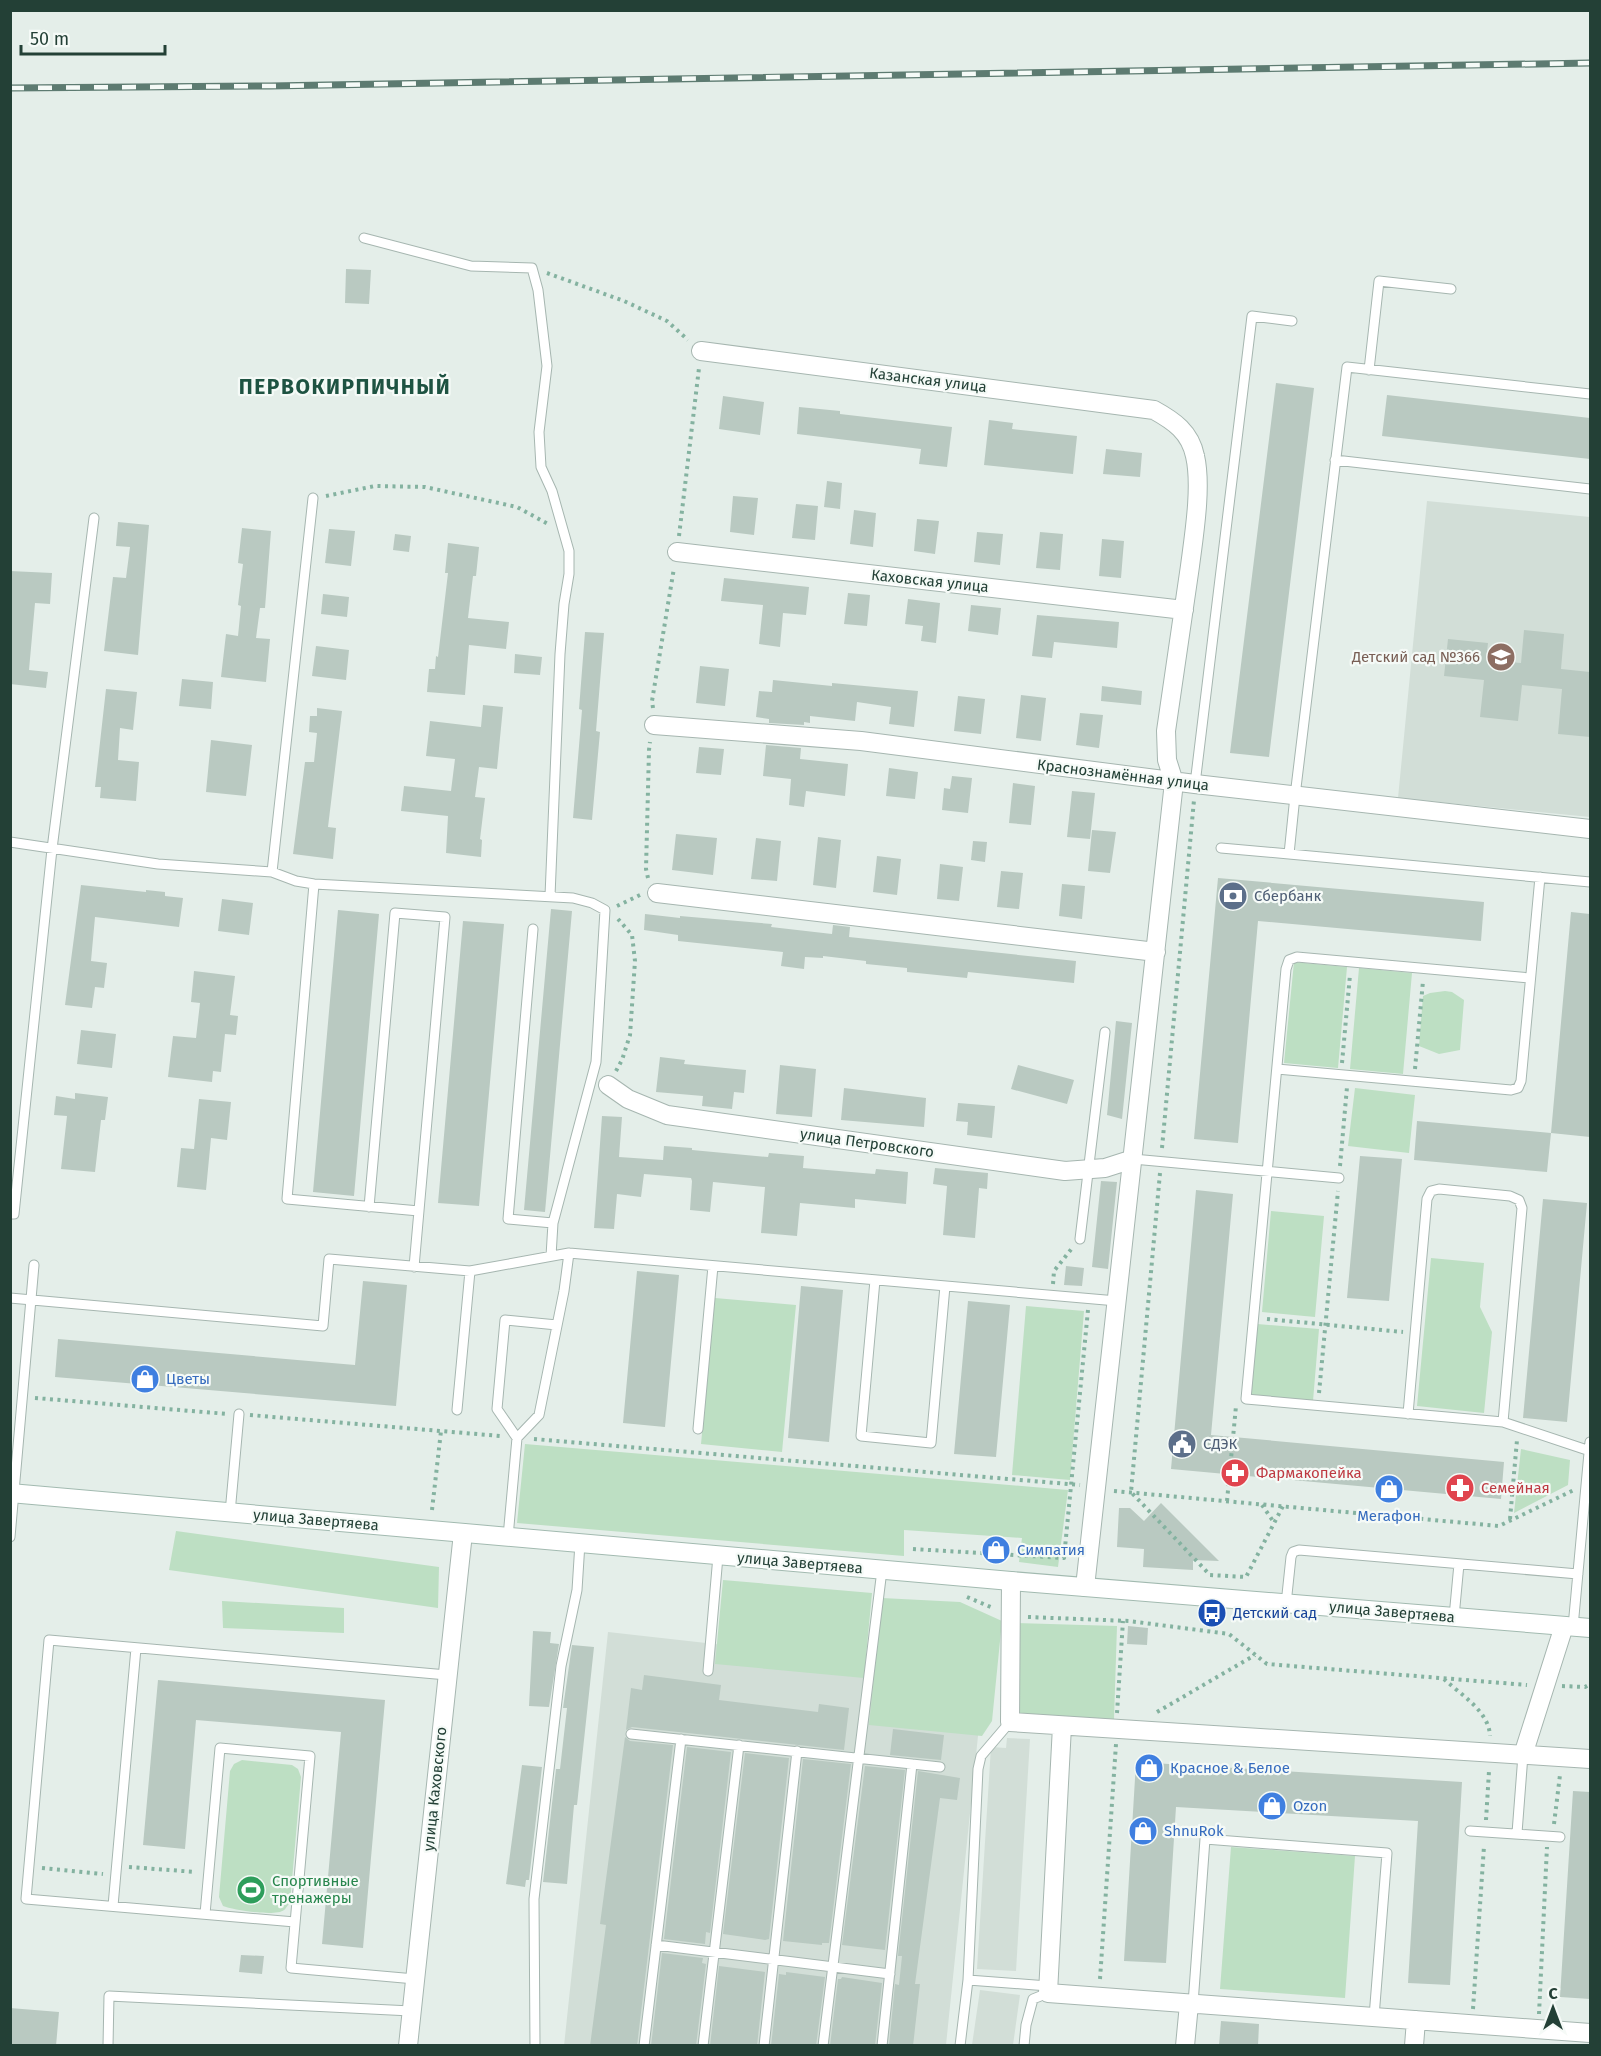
<svg xmlns="http://www.w3.org/2000/svg" width="1601" height="2056" font-family="'Fira Sans',sans-serif">
  <rect width="100%" height="100%" fill="#e4eee9"/>
  <path fill="#d2ded7" d="M1427 501 1590 517V817L1398 798Z
    M608 1632 821 1656 984 1678 946 2045 564 2046Z
    M1007 1738 1030 1739 1016 1971 977 1969 991 1747 1006 1748Z
    M980 1990 1020 1995 1013 2045H972Z"/>
  <path fill="#bddfc3" d="M1294 962 1347 967 1338 1068 1284 1063Z
    M1359 968 1412 973 1403 1074 1350 1069Z
    M1445 991 1452 992 1464 1000 1460 1050 1439 1054 1419 1046 1423 996 1430 993Z
    M1355 1088 1415 1095 1409 1153 1348 1146Z
    M1271 1211 1324 1216 1315 1317 1262 1312Z
    M1431 1258 1484 1263 1480 1307 1492 1332 1484 1413 1417 1406Z
    M715 1298 796 1305 782 1452 701 1444Z
    M1026 1306 1084 1311 1070 1480 1012 1475Z
    M1257 1324 1319 1329 1313 1401 1251 1396Z
    M525 1444 1068 1490 1058 1567 1019 1562 1022 1538 904 1530V1556L517 1523Z
    M1521 1449 1570 1460 1568 1485 1514 1513Z
    M176 1531 439 1567 438 1608 169 1570Z
    M723 1580 872 1593 864 1678 715 1664Z
    M882 1598 960 1602 1002 1621 992 1721 982 1736 869 1725Z
    M222 1601 344 1608V1633L223 1628Z
    M1016 1623 1117 1626 1114 1719 1013 1715Z
    M242 1760 292 1765 298 1769 301 1777 290 1903C289 1903 285 1910 284 1910 276 1917 233 1910 223 1906L219 1897 230 1771 234 1764Z
    M1231 1847 1355 1856 1345 1998 1220 1989Z"/>
  <path fill="#b9c9c1" d="M346 269 371 270 369 304 345 303Z
    M1276 383 1314 388 1269 757 1230 753Z
    M1387 395 1590 418V459L1382 436Z
    M723 396 764 402 760 435 719 429Z
    M799 407 840 411V414L952 427 947 467 919 464 921 449 797 434Z
    M989 420 1013 423 1012 429 1077 436 1073 474 984 465Z
    M1106 449 1142 453 1140 477 1103 474Z
    M827 481 842 483 840 509 824 507Z
    M733 496 758 498 754 535 730 532Z
    M796 504 818 506 815 540 792 538Z
    M854 510 876 513 873 547 850 544Z
    M917 519 939 521 935 554 914 551Z
    M118 522 149 525 138 655 104 651 113 577 126 578 130 547 116 546Z
    M242 528 271 531 265 608H260L256 638 270 639 266 682 221 677 226 634 238 636 241 606 238 605 243 564 238 563Z
    M329 529 355 531 351 566 325 563Z
    M977 532 1003 534 1000 565 974 562Z
    M1040 532 1063 534 1060 570 1036 568Z
    M395 534 411 536 409 552 393 550Z
    M1102 539 1124 541 1121 578 1099 576Z
    M448 543 479 547 476 576H473L468 618 509 622 506 649 469 645 465 695 427 692 429 669H435L436 656 438 657 448 573H445Z
    M10 571 52 573 50 604 35 603 29 670 48 672 46 688 10 684Z
    M724 578 809 587 806 615 783 613 780 647 759 644 763 605 721 601Z
    M848 593 870 595 867 626 844 624Z
    M323 594 349 597 347 617 321 614Z
    M908 599 940 603 936 643 921 641 923 626 905 624Z
    M971 605 1001 608 998 635 968 631Z
    M1037 615 1119 622 1117 648 1054 642 1052 658 1032 656Z
    M1524 630 1564 634 1561 669 1590 672V737L1558 734 1562 689 1522 685 1518 721 1480 717 1484 680 1444 676 1448 639 1488 643 1486 660 1521 663Z
    M585 632 604 633 596 731 600 732 592 820 573 818 582 710 579 709Z
    M316 646 349 650 346 680 312 676Z
    M515 654 542 657 540 675 514 673Z
    M700 666 729 669 725 706 696 703Z
    M182 679 213 682 211 709 179 706Z
    M773 680 832 686V683L918 691 914 727 889 724 891 707 857 702 855 721 810 716V723L804 722V725L769 723V719L756 717 759 691 772 692Z
    M1102 686 1142 691 1141 705 1101 701Z
    M106 689 137 692 133 730 120 728 118 760 139 762 136 801 100 798 101 787H95Z
    M1021 695 1046 698 1041 741 1016 738Z
    M958 696 985 699 981 734 954 731Z
    M483 705 503 707 497 769 479 767 475 797 485 798 480 839 482 840 481 857 446 853 448 816 401 811 404 786 451 791 455 759 426 756 430 721 481 727Z
    M317 708 342 711 328 827 336 828 333 859 293 854 305 762H314L317 733 309 732 310 716H317Z
    M1080 713 1103 715 1099 748 1076 745Z
    M211 740 252 745 246 796 206 792Z
    M766 745 801 748 800 759 848 764 845 796 806 791 804 807 789 805 791 779 763 776Z
    M699 747 724 749 721 775 696 773Z
    M889 768 918 772 915 799 886 796Z
    M952 776 972 778 968 813 942 810 944 788 950 789Z
    M1013 783 1035 786 1031 825 1009 823Z
    M1072 791 1095 793 1090 839 1067 837Z
    M1092 830 1116 832 1110 873 1088 871Z
    M676 834 717 838 713 875 672 870Z
    M818 837 841 840 836 888 813 885Z
    M756 838 781 841 777 881 751 879Z
    M973 841 987 842 985 862 971 860Z
    M877 856 901 859 897 895 873 892Z
    M940 864 963 867 959 901 937 899Z
    M1001 871 1023 873 1019 909 997 907Z
    M1218 878 1484 902 1481 941 1258 921 1238 1143 1194 1139Z
    M1062 884 1085 886 1082 919 1059 916Z
    M81 885 146 892V890L165 892V896L183 898 179 927 95 917 91 961 107 963 104 988 95 987 92 1008 65 1005Z
    M222 899 253 903 249 935 218 931Z
    M551 909 572 911 545 1212 524 1210Z
    M338 910 379 914 354 1196 313 1192Z
    M1571 912 1590 914V1137L1551 1133Z
    M645 914 680 918V916L772 924 771 927 832 934 833 925 850 927 849 937 1076 961 1074 983 968 972 967 978 907 972V968L866 964V961L823 956V958L805 957 804 969 781 966 783 952 678 941V935L644 930Z
    M463 921 504 924 479 1206 438 1203Z
    M194 971 235 976 230 1015 238 1016 236 1035 225 1034 221 1072 213 1071 212 1082 168 1077 173 1036 196 1038 200 1003 191 1002Z
    M1116 1021 1132 1023 1122 1119 1107 1115Z
    M81 1030 116 1034 112 1068 77 1064Z
    M660 1057 685 1060 684 1064 746 1070 744 1093 734 1092 732 1109 702 1106 703 1096 656 1092Z
    M780 1065 816 1069 812 1117 776 1114Z
    M1018 1065 1074 1080 1067 1104 1011 1089Z
    M844 1088 926 1098 924 1127 841 1120Z
    M75 1093 108 1097 105 1120H101L95 1172 61 1169 67 1116 54 1115 56 1096 75 1099Z
    M199 1099 231 1102 227 1140 211 1138 206 1190 177 1187 181 1148 194 1149Z
    M958 1103 995 1106 992 1138 967 1135 968 1122 956 1121Z
    M602 1116 622 1117 619 1157 663 1160 664 1146 692 1148V1150L768 1157 769 1153 804 1156 803 1168 875 1174 876 1169 908 1172 906 1204 855 1199V1208L800 1203 797 1236 761 1233 765 1187 713 1182 710 1212 690 1210 692 1181 691 1178 644 1174 641 1197 617 1194 614 1229 594 1228Z
    M1417 1121 1551 1133 1547 1172 1414 1160Z
    M1360 1156 1402 1159 1389 1301 1347 1298Z
    M935 1168 988 1173 987 1189 979 1188 975 1238 943 1235 947 1186 933 1184Z
    M1101 1181 1117 1182 1108 1269 1092 1267Z
    M1196 1190 1233 1194 1211 1435 1504 1462 1501 1499 1171 1469Z
    M1543 1199 1587 1203 1567 1422 1523 1418Z
    M1066 1266 1084 1268 1082 1286 1064 1285Z
    M637 1271 679 1275 665 1427 623 1423Z
    M363 1281 407 1285 396 1406 55 1377 58 1339 355 1365Z
    M801 1286 843 1290 829 1442 788 1438Z
    M968 1301 1010 1305 996 1457 954 1454Z
    M1161 1503 1219 1561 1193 1560V1570L1143 1567 1144 1549 1117 1547 1119 1508H1130L1144 1521Z
    M1128 1626 1148 1628 1147 1645 1127 1644Z
    M533 1631 551 1632 550 1643 559 1644 549 1707 529 1706Z
    M572 1645 594 1647 577 1805H574L567 1884 543 1882 556 1769H560L567 1708H563Z
    M644 1675 721 1685 719 1700 818 1712 819 1704 849 1708 844 1750 632 1727 626 1730 631 1688 642 1690Z
    M158 1680 385 1700 363 1948 322 1944 341 1732 196 1720 185 1849 143 1845Z
    M893 1729 944 1735 941 1760 890 1755Z
    M625 1737 630 1741 673 1745 637 2046H590L606 1925 600 1924Z
    M687 1747 731 1752 710 1933 706 1932 705 1944 664 1939Z
    M745 1753 789 1758 769 1939 765 1940 723 1934Z
    M803 1759 851 1764 829 1943H822V1945L783 1941Z
    M1136 1762 1462 1782 1450 1985 1408 1983 1418 1821 1176 1807 1166 1963 1124 1961Z
    M522 1765 542 1767 529 1880H526L525 1887 506 1884Z
    M865 1766 905 1770 885 1950 842 1945Z
    M918 1771 960 1778 957 1800 940 1798 915 1984H920L913 2046H889L895 1984 899 1985 902 1956H898Z
    M1573 1791 1590 1792V1999L1560 1997Z
    M662 1953 703 1958 702 1963 706 1964 696 2046H651Z
    M241 1955 264 1956 262 1974 239 1972Z
    M719 1966 765 1972 757 2046H710Z
    M786 1972 825 1977 816 2046H771L779 1974 786 1975Z
    M842 1977 882 1983 875 2046H830L838 1979H841Z
    M10 2008 59 2012 56 2046H10Z
    M1221 2021 1259 2024 1258 2046H1219Z"/>
  <g fill="none" stroke-linecap="round" stroke-linejoin="round">
    <g stroke="#a6b6b0" stroke-width="11">
      <path id="lane" d="M364 238 471 266 532 268 538 290 547 366 539 432 541 467 552 491 569 551V574L564 604 560 654 550 896
        M1369 370 1379 281 1451 289
        M1590 394 1347 367 1295 796 1289 854 1590 882
        M1335 460 1590 489
        M1195 784 1252 316 1292 321
        M10 842 158 864 272 872 296 881 314 884 573 898 592 903 605 910 596 1062 553 1223 551 1256
        M1221 848 1289 854
        M272 872 313 498
        M314 884 287 1199 419 1211
        M533 929 508 1219 553 1223
        M1530 978 1297 957 1289 960 1286 969 1246 1399 1503 1422 1590 1451
        M1277 1069 1511 1090 1518 1088 1521 1081 1540 877
        M1133 1159 1339 1178
        M369 1207 395 913 445 917 414 1267
        M10 1214H14L52 849 94 518
        M1080 1239 1105 1032
        M875 1280 861 1436 931 1443 945 1286
        M10 1298 323 1326 329 1259 470 1271 569 1253 1117 1301
        M457 1410 470 1271
        M1408 1414 1427 1199 1431 1191 1439 1189 1510 1196 1519 1200 1522 1208 1503 1422
        M698 1429 713 1266
        M517 1438 497 1409 505 1320 557 1325
        M230 1513 239 1414
        M10 1537 34 1265
        M508 1537 517 1438 539 1415 564 1291 569 1253
        M1286 1604 1291 1557 1293 1552 1299 1550 1578 1574
        M1454 1617 1459 1564
        M1573 1627 1590 1442
        M708 1671 718 1556
        M631 1734 940 1767
        M1470 1831 1560 1837
        M1517 1833 1523 1755
        M113 1906 136 1648
        M205 1914 220 1748 310 1756 291 1968 415 1979
        M295 1922 26 1899 49 1640 447 1675
        M656 1945 890 1974
        M968 1980 1048 1986
        M1193 2004 1205 1839 1387 1853 1374 2017
        M108 2046 109 1996 411 2011
        M535 2046 534 1899 561 1666 577 1590 580 1543
        M644 2046 681 1739
        M703 2046 739 1745
        M764 2046 797 1751
        M823 2046 882 1570
        M882 2046 912 1764
        M960 2046 968 1980 978 1769 981 1756 1010 1722
        M1024 2046 1026 2025 1033 1999 1048 1993"/>
    </g>
    <g stroke="#a6b6b0" stroke-width="20">
      <path id="street" d="M701 351 1154 410C1174 421 1190 432 1195 456 1202 486 1194 535 1190 566 1182 621 1174 676 1166 731L1167 760 1174 782 1085 1587
        M677 552 1184 610
        M654 725 861 741 1195 784 1590 829
        M657 893 1156 952
        M608 1085 628 1099 667 1115 1065 1171 1105 1168 1133 1159
        M1011 1581 1010 1722 1590 1759
        M1062 1726 1048 1993 1590 2033
        M1523 1755 1564 1626
        M408 2046 463 1533
        M1185 2046 1189 2004
        M1414 2046 1416 2020"/>
    </g>
    <g stroke="#a2bab0" stroke-width="20">
      <path id="secondary" d="M10 1493 1011 1581 1590 1628"/>
    </g>
    <path stroke="#84b2a0" stroke-width="4" stroke-dasharray="3 4.5" stroke-linecap="butt" d="M547 273 624 301 667 321 688 340
      M326 496 375 486 425 487 517 507 548 524
      M679 536 699 368
      M653 708 652 701 674 568
      M648 878 646 869 649 750 650 742
      M617 906 640 895
      M1342 1063 1350 975
      M1415 1069 1423 981
      M616 1071 622 1060 630 1035 635 961 632 935 618 919
      M1162 1148 1194 800
      M1340 1166 1347 1087
      M1160 1173 1131 1492 1210 1575 1246 1577 1283 1506
      M1053 1284 1054 1271 1073 1247
      M1267 1319 1403 1332
      M1319 1393 1338 1191
      M35 1398 228 1414
      M250 1415 500 1436
      M534 1439 1080 1485
      M1114 1491 1499 1526 1574 1490
      M1227 1501 1236 1406
      M1262 1505 1273 1521
      M432 1510 441 1431
      M1510 1519 1517 1440
      M913 1549 1064 1558 1088 1310
      M967 1597 993 1608
      M1028 1617 1129 1621 1229 1634 1267 1664 1527 1685
      M1444 1679C1461 1695 1489 1711 1490 1736
      M1562 1686 1585 1687 1590 1684
      M1157 1712 1255 1655
      M1117 1713 1123 1621
      M1486 1820 1489 1771
      M1554 1824 1560 1775
      M129 1867 196 1872
      M42 1868 103 1874
      M1100 1979 1116 1744
      M1473 2009 1484 1846
      M1539 2014 1547 1847"/>
    <use href="#lane" stroke="#fff" stroke-width="9"/>
    <use href="#street" stroke="#fff" stroke-width="18"/>
    <use href="#secondary" stroke="#fff" stroke-width="18"/>
    <g stroke="#5d7b71" stroke-width="7">
      <path id="rail" d="M10 88 270 86 1590 63"/>
    </g>
    <use href="#rail" stroke="#f5faf7" stroke-width="4.5" stroke-dasharray="14" stroke-linecap="butt"/>
  </g>
  <defs>
    <g id="school-disc" transform="scale(1.5)"><circle r="9.5" fill="#8d6e63" stroke="#f5faf7"/><path d="M0-5L7-2L0 1L-7-2ZM-4 1L0 2.5L4 1V4Q0 6-4 4Z" fill="#fff"/></g>
    <g id="bank-disc" transform="scale(1.5)"><circle r="9.5" fill="#5c6f8a" stroke="#f5faf7"/><path d="M-6-4H6V4H-6ZM0-2.3a2.3 2.3 0 1 0 0 4.6a2.3 2.3 0 1 0 0-4.6Z" fill="#fff"/></g>
    <g id="shop-disc" transform="scale(1.5)"><circle r="9.5" fill="#3f7fe0" stroke="#f5faf7"/><path d="M-5-2.5h2.3a2.7 3.5 0 0 1 5.4 0H5L5.5 6h-11ZM-1.5-2.5h3a1.5 2.3 0 0 0-3 0Z" fill="#fff"/></g>
    <g id="civic-disc" transform="scale(1.5)"><circle r="9.5" fill="#5c6f8a" stroke="#f5faf7"/><path d="M-.6-6.5H3V-4.5H.6V-3L4-1V1h2V6H-6V1h2V-1L-.6-3ZM-1.2 2.5V6h2.4V2.5Z" fill="#fff"/></g>
    <g id="pharmacy-disc" transform="scale(1.5)"><circle r="9.5" fill="#e0444e" stroke="#f5faf7"/><path d="M-2-6h4v4h4v4h-4v4h-4v-4h-4v-4h4Z" fill="#fff"/></g>
    <g id="bus-disc" transform="scale(1.5)"><circle r="9.5" fill="#1a4fb4" stroke="#f5faf7"/><path d="M-5-6H5V4H4V6H2V4H-2V6H-4V4H-5ZM-3.5-4V0h7V-4ZM-3.5 1.2v1.5H-2V1.2ZM2 1.2v1.5H3.5V1.2Z" fill="#fff"/></g>
    <g id="stadium-disc" transform="scale(1.5)"><circle r="9.5" fill="#2e9e5b" stroke="#f5faf7"/><path d="M0-5a6.5 5 0 1 0 0 10a6.5 5 0 1 0 0-10ZM-3.5-1.8h7v3.6h-7Z" fill="#fff"/></g>
  </defs>
  <g fill-rule="evenodd">
    <use href="#school-disc" x="1501" y="657"/>
    <use href="#bank-disc" x="1233" y="896"/>
    <use href="#shop-disc" x="145" y="1379"/>
    <use href="#civic-disc" x="1182" y="1444"/>
    <use href="#pharmacy-disc" x="1235" y="1473"/>
    <use href="#pharmacy-disc" x="1460" y="1488"/>
    <use href="#shop-disc" x="1389" y="1489"/>
    <use href="#shop-disc" x="996" y="1550"/>
    <use href="#bus-disc" x="1212" y="1613"/>
    <use href="#shop-disc" x="1149" y="1768"/>
    <use href="#shop-disc" x="1272" y="1806"/>
    <use href="#shop-disc" x="1143" y="1831"/>
    <use href="#stadium-disc" x="251" y="1890"/>
  </g>
  <g text-anchor="middle" dominant-baseline="central" stroke-width="4.5" stroke-linejoin="round" paint-order="stroke">
    <g font-size="15" fill="#234036" stroke="#f5faf7">
      <text transform="translate(928 380) rotate(7)">Казанская улица</text>
      <text transform="translate(930 581) rotate(6)">Каховская улица</text>
      <text transform="translate(1123 775) rotate(7)">Краснознамённая улица</text>
      <text transform="translate(867 1143) rotate(8)">улица Петровского</text>
      <text transform="translate(316 1520) rotate(5)">улица Завертяева</text>
      <text transform="translate(800 1563) rotate(5)">улица Завертяева</text>
      <text transform="translate(1392 1612) rotate(5)">улица Завертяева</text>
      <text transform="translate(435 1789) rotate(-84)">улица Каховского</text>
    </g>
    <g font-size="15" fill="#785e54" stroke="#f5faf7" text-anchor="end">
      <text x="1480" y="657">Детский сад №366</text>
    </g>
    <g font-size="15" fill="#4e5e75" stroke="#f5faf7" text-anchor="start">
      <text x="1254" y="896">Сбербанк</text>
      <text x="1203" y="1444">СДЭК</text>
    </g>
    <g font-size="15" fill="#366cbe" stroke="#f5faf7" text-anchor="start">
      <text x="166" y="1379">Цветы</text>
      <text x="1389" y="1516" text-anchor="middle">Мегафон</text>
      <text x="1017" y="1550">Симпатия</text>
      <text x="1170" y="1768">Красное &amp; Белое</text>
      <text x="1293" y="1806">Ozon</text>
      <text x="1164" y="1831">ShnuRok</text>
    </g>
    <g font-size="15" fill="#be3a42" stroke="#f5faf7" text-anchor="start">
      <text x="1256" y="1473">Фармакопейка</text>
      <text x="1481" y="1488">Семейная</text>
    </g>
    <g font-size="15" fill="#164399" stroke="#f5faf7" text-anchor="start">
      <text x="1233" y="1613">Детский сад</text>
    </g>
    <g font-size="15" fill="#27864d" stroke="#f5faf7" text-anchor="start">
      <text x="272" y="1881">Спортивные<tspan x="272" dy="17">тренажеры</tspan></text>
    </g>
    <g font-size="21" font-weight="bold" letter-spacing="1.5" fill="#1e5342" stroke="#f5faf7">
      <text x="345" y="387">ПЕРВОКИРПИЧНЫЙ</text>
    </g>
  </g>
  <rect width="1601" height="2056" fill="none" stroke="#234036" stroke-width="24"/>
  <g transform="translate(1553 2008)" stroke="#f5faf7" stroke-width="4.5" paint-order="stroke">
  <path d="M0-4.5L10 22L0 15L-10 22Z" fill="#234036"/>
  <text y="-9" font-size="16" font-weight="bold" text-anchor="middle" fill="#234036">С</text>
  </g>
  <path d="M21 45v9h144v-9" fill="none" stroke="#234036" stroke-width="3"/>
  <text x="30" y="45" font-size="18" fill="#234036" stroke="#f5faf7" stroke-width="4.5" paint-order="stroke">50 m</text>
</svg>
